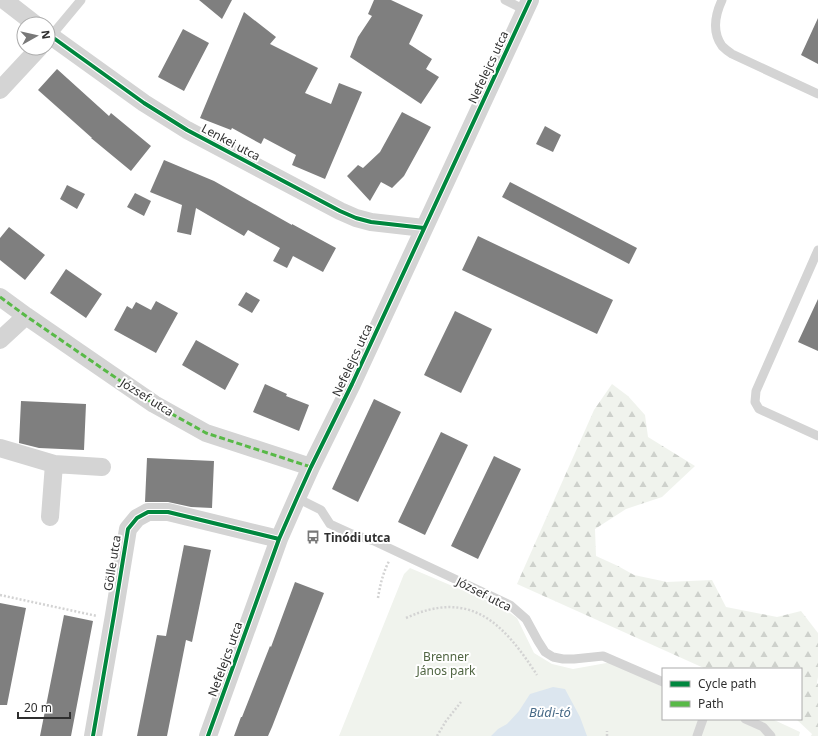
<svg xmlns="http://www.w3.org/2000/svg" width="818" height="736" font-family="'Noto Sans',sans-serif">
  <defs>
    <pattern id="forest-firs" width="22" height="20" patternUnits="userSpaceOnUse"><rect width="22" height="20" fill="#f0f3ed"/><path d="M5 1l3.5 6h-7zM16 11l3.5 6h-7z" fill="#ced1cc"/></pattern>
  </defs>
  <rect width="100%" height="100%" fill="#fff"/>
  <path fill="#f0f3ed" d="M410 568 502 607 517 618 534 653 552 664 573 669 612 662 663 687V719H772L800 732 799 736H339L404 574Z"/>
  <path fill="url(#forest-firs)" d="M612 384 628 396 645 415 648 437 695 466 662 497 626 509 595 529 596 556 618 566 634 575 667 582 712 580 726 607 777 617 801 611 818 633V677L817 683 818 684V736H811L812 734 796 719H801V669H706L517 584 594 410Z"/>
  <path fill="#dce6ef" d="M553 687 565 689 580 717 587 736H491L498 729 507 724 519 711 530 694Z"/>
  <path fill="#7f7f7f" d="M199 0H232L222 19Z
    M374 0H391L423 15 409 44 432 59 426 69 439 77 421 104 350 57 358 37 372 16 368 14Z
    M244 12 276 37 270 44 318 68 305 93 331 104 339 83 362 92 325 179 292 165 296 155 264 138 261 144 232 128 231 130 200 118Z
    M818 18V64L801 55Z
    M183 29 209 43 184 91 158 77Z
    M57 69 109 116 111 113 151 146 131 171 91 138H92L38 90Z
    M402 112 431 127 404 176 392 188 381 182 370 201 347 176 358 165 363 168 380 152Z
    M545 126 561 135 553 152 536 144Z
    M164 160 214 181 292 225V224L336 248 323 272 293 256 287 268 273 261 280 248 248 230 244 236 196 208 191 235 177 232 182 205 150 192Z
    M510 182 637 248 629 264 502 197Z
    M67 185 85 194 77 209 60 199Z
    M135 193 151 201 144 216 127 207Z
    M9 227 45 255 25 280 0 260V238Z
    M478 236 613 300 597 334 462 270Z
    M66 269 102 294 86 318 50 293Z
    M246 292 260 300 252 313 238 305Z
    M818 299V351L798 342Z
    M156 301 178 313 156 353 114 330 127 306 132 309 136 302 151 310Z
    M455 311 492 329 461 393 424 375Z
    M196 340 239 364 225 390 182 365Z
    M265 384 287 394 286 396 309 405 299 431 253 412Z
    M374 399 401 412 358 502 332 489Z
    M21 401 86 404 84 450 39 448 19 443Z
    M441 432 468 445 425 535 398 522Z
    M494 456 521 469 478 559 451 546Z
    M147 458 214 461 212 508 191 507 168 502H145Z
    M184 545 211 550 192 642 186 640 167 736H137L157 635 166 636Z
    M295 582 324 593 272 727 268 736H234L241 717H242L270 646 271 647Z
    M0 603 26 608 7 705H0Z
    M64 615 93 621 71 736H40Z"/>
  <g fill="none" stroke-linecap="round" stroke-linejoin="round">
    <path stroke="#d3d3d3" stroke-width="2.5" stroke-dasharray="2 2" stroke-linecap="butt" d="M0 595 97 616
      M378 598C380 585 383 573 389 561
      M406 618C471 588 504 624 537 675
      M437 736 446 721 461 702
      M607 736V731"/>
    <path stroke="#d4d4d4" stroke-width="9" d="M505 0 525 10
      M722 0C715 15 712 32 722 46 725 49 729 52 732 54L818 94
      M51 36 81 0
      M818 250 756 391 755 402 759 409 818 436
      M297 498 321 510 330 524 352 534 374 541 510 605 526 619 538 641 545 652 553 657 563 659H574L603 656 663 682
      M745 719 763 727 771 736
      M697 736 703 719"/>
    <path stroke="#d4d4d4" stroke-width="18" d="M4 0 35 24
      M48 34 144 103 187 130 340 211 356 218 371 222 424 228
      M0 90 39 48
      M0 297 26 316 154 404 206 433 311 467
      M0 340 26 316
      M0 448 54 464 102 467
      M50 517 54 464
      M93 736 114 615 128 529 137 518 148 512H168L279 539
      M208 736 279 539 297 498 311 467 352 384 530 0"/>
    <path stroke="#58b947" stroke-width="3" stroke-dasharray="6 3" stroke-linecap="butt" d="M0 297 26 316 154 404 206 433 311 467"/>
    <g stroke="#fff" stroke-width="6">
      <path id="cycleway" d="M48 34 144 103 187 130 340 211 356 218 371 222 424 228
        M93 736 114 615 128 529 137 518 148 512H168L279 539
        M208 736 279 539 297 498 311 467 352 384 530 0"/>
    </g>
    <use href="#cycleway" stroke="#00873e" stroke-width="4"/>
  </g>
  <defs>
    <g id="bus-bare" transform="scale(1.08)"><path d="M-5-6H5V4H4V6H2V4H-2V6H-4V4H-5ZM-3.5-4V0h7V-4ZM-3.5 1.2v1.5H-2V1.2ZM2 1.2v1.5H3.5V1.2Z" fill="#787878" stroke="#fff" stroke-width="2.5" paint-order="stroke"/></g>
  </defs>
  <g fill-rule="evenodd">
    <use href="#bus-bare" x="313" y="537"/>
  </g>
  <g text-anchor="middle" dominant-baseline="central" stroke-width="4" stroke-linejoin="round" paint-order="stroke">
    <g font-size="12" fill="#2f2f2f" stroke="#fff">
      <text transform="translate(488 67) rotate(-65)">Nefelejcs utca</text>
      <text transform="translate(231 142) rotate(28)">Lenkei utca</text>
      <text transform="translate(352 360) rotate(-65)">Nefelejcs utca</text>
      <text transform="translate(147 397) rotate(32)">József utca</text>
      <text transform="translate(112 563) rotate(-81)">Gölle utca</text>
      <text transform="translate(484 594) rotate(27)">József utca</text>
      <text transform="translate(225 659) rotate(-70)">Nefelejcs utca</text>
    </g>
    <g font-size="12" font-weight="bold" fill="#2f2f2f" stroke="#fff" text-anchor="start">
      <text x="324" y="537">Tinódi utca</text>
    </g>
    <g font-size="12" fill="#506542" stroke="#fff">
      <text x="446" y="656">Brenner<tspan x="446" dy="14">János park</tspan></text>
    </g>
    <g font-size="13" font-style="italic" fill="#476a87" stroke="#fff">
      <text x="550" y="712">Büdi-tó</text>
    </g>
  </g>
  <rect x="662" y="668" width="140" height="52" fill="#ffffff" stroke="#acacac"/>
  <rect x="670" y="681" width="20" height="6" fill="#00873e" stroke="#acacac"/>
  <text x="698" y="688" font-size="12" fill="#2f2f2f">Cycle path</text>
  <rect x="670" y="701" width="20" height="6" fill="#58b947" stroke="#acacac"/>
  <text x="698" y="708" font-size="12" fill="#2f2f2f">Path</text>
  <g transform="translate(36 36) rotate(82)"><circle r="19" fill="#ffffff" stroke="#acacac"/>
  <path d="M0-3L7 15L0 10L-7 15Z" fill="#787878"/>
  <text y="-6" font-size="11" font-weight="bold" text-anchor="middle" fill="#2f2f2f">N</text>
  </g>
  <path d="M18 712v6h52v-6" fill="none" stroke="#2f2f2f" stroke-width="2"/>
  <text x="24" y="712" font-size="12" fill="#2f2f2f" stroke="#ffffff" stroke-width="3" paint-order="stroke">20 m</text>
</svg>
